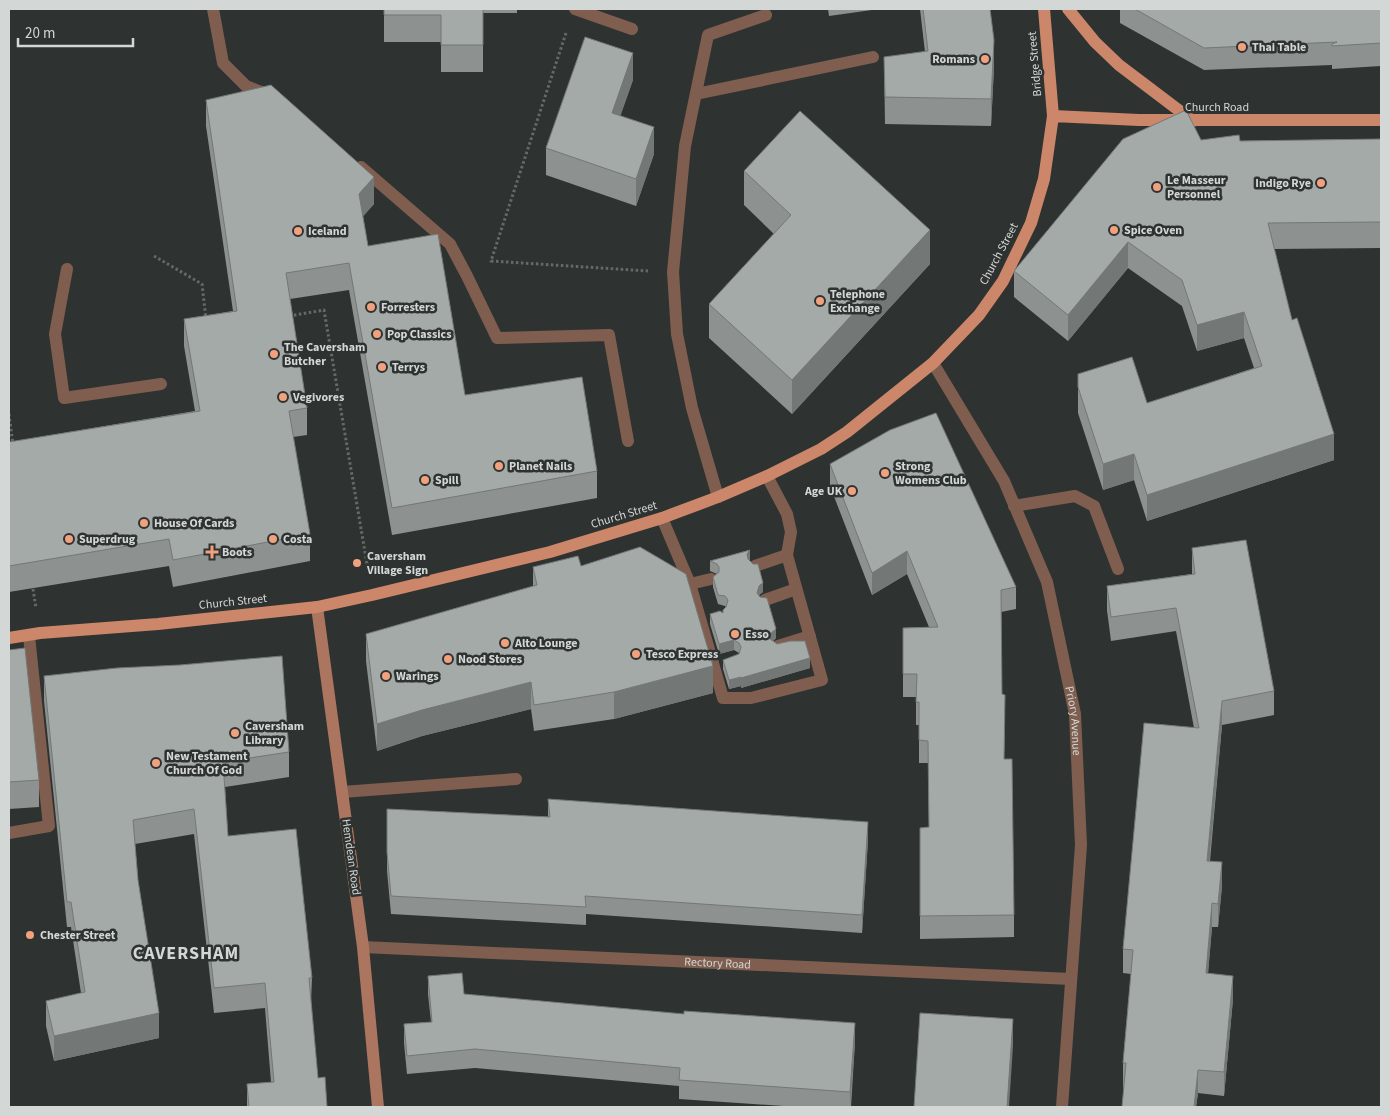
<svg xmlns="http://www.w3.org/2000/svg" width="1390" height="1116" font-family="'Source Sans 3',sans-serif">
  <rect width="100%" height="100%" fill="#2e3331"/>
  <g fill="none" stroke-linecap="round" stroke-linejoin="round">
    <path stroke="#656a68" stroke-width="3" stroke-dasharray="2.5 2.5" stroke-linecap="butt" d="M566 33 491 261 648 271
      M154 256 202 284 206 319
      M289 316 324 310 368 570
      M9 414 13 445
      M33 589 36 608"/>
    <path stroke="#805e4f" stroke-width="12" d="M213 9 223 63 246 86 269 95
      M575 9 632 29
      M696 94 873 57
      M361 167 450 244 467 276 497 338 609 335 628 441
      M67 269 55 334 64 398 161 384
      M718 497 692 408 677 334 673 272 685 146 708 35 766 15
      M1014 506 1075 496 1094 506 1118 569
      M662 518 690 584 723 698H751L822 680 787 555 791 532 787 514 767 476
      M755 566 787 555
      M690 584 711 579
      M765 600 796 589
      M778 646 810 636
      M342 792 516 779
      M9 833 49 826 29 636"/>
    <g stroke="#805e4f" stroke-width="12">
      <path id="s1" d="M933 363 1004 481 1047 582 1075 714 1081 845 1062 1107"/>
      <path id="s2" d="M363 947 1071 979"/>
    </g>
    <path stroke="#ab755f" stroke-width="12" d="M317 607 363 947 378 1107"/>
    <path stroke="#cc876a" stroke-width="12" d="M1068 9 1095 42 1119 65 1193 121
      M1053 116 1139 120H1381
      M9 638 40 633 158 624 317 607 372 595 550 552 662 518 718 497 767 476 821 449 847 432 933 363 979 315 1003 281 1031 223 1044 179 1053 116 1044 9"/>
  </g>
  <path fill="#8d9290" d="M384 9H517V13H483V72H441V42H384Z
    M828 9H879L829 16Z
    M920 9H990L994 67 991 126 885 124 884 57 925 52Z
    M1120 9H1381V66L1332 69V65L1204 70 1120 23Z
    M633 80 620 116 654 154 636 206 546 175V148Z
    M206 100 374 204 363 216 368 246 465 395 597 471V498L392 535 349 290 290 299 307 408V435L293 437 310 534V561L173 587 169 566 9 592V442L195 411 184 346V319L233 311 206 126Z
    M1381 139V248L1274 249 1292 320 1334 460 1147 521 1134 480 1103 490 1078 413V374L1147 403 1254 368 1244 338 1197 351 1182 306 1128 268 1068 341 1014 297V271L1201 140 1240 141Z
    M744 171 930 264 792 414 709 338V304L774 234 744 205Z
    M830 464 1016 587V609L1001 612 1002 694 1005 717 1004 759 1014 915V937L920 939V828L929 827 928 763H919V725H916V697H903V628L929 627 907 574 872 595 830 486Z
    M1192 548 1274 691V715L1222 725 1210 861 1222 886 1218 927H1212L1208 973 1233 999 1224 1096 1198 1093 1196 1107H1122L1124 1087H1123V1063L1131 974 1123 973V949L1194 728 1176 631 1111 641 1107 610V586L1192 574Z
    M750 560 749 561 763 592 759 595 776 638 773 641 810 668 741 688V686L729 689 723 669V660L739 654V653L734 650 719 654 710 624V614L723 612V610L726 607 725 606 718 604 713 587V577L717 574 710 571V561Z
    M581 566 713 693 614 719 534 731 531 709 422 736 377 751 366 661V634L533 587V567Z
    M9 650 39 780V807L9 809Z
    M180 665 289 752V777L225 787 228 836 312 978 311 1003 318 1078 327 1107H247V1084L271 1082 265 1008 214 1013 194 834 135 844 138 880 159 1038 54 1061 46 1026V1001L81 993 71 927H67L44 701V676Z
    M548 799 868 840 862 933 586 914V925L391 914 387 871V809L548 817Z
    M428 976 464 994 855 1042 851 1107H798L679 1099V1086L475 1068 407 1074 404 1043V1024L431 1022 428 994Z"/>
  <path fill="#737775" d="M994 40V67L991 126V99Z
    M633 53V80L612 140V113Z
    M654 127V154L636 206V179Z
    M374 177V204L359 221V194Z
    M930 230V264L792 414V380Z
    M1128 242V268L1068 341V315Z
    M1244 312V338L1197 351V325Z
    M1334 434V460L1147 521V495Z
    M1134 454V480L1103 490V464Z
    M750 550V560L747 564V554Z
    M907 551V574L872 595V573Z
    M763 583V592L759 595 757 593 759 586Z
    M776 629V638L770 644V634Z
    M734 640V650L719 654V644Z
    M810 658V668L741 688V678Z
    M713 666V693L614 719V692Z
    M741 677V686L729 689V680Z
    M531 682V709L422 736 377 751V724L422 710Z
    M1222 701V725L1207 885V861Z
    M868 822V840L862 933V915Z
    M1222 862V886L1218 927V904Z
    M1212 903V927L1206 997V973Z
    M1233 976V999L1224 1096V1072Z
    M159 1013V1038L54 1061V1036Z
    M1013 1019V1046L1009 1107H1007Z
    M855 1023V1042L850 1107V1092Z
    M1198 1070V1093L1196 1107H1194Z"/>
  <path fill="#a4aaa7" stroke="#737775" d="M384 9H483V45H441V15H384Z
    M923 9H990L994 40 991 99 885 97 884 57 928 51Z
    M1135 9H1381V43L1332 46V44L1337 42 1204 48Z
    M585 37 633 53 612 113 654 127 636 179 546 148Z
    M271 85 374 177 359 194 368 246 438 234 465 395 582 377 597 471 392 508 349 263 286 273 307 408 289 411 310 534 173 560 169 539 9 566V442L200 411 184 319 237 311 206 100Z
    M1186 110 1201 140 1239 135 1240 141 1381 139V222L1268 223 1292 320 1297 318 1334 434 1147 495 1134 454 1103 464 1078 387V374L1132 357 1147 403 1262 366 1244 312 1197 325 1182 280 1128 242 1068 315 1014 271 1123 139Z
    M800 111 930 230 792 380 709 304 791 215 744 171Z
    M936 413 1016 587 1001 590 1002 694 1005 695 1004 759H1012L1014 915 920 916V828L929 827 928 741 919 740V702H916L917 674H903V628L938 627 907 551 872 573 830 464 890 430Z
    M1246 540 1274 691 1222 701 1207 861 1222 862 1218 904 1212 903 1206 973 1233 976 1224 1072 1198 1070 1194 1107H1122L1126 1063H1123L1133 950 1123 949 1144 723 1199 728 1176 608 1111 617 1107 586 1195 574 1192 548Z
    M640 547 686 574 713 666 614 692 534 705 531 682 422 710 377 724 366 634 537 585 533 567 578 556 581 566Z
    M750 550 747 554 748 559 753 564H758L763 583 759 586 757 593 760 597 767 598 776 629 770 634V639L777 644 790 641H805L810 658 741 678V677L729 680 723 660 739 654 741 647 739 643 734 640 719 644 710 614 720 611 723 613V610L726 607 728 600 725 596 718 595 713 577 719 572V567L717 564 710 561Z
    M25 648 39 780 9 782V650Z
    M282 656 289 752 223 762 228 836 296 829 312 978H309L318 1078 325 1077 327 1107H249L247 1084 274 1082 265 983 214 988 194 809 133 820 138 880 159 1013 54 1036 46 1001 85 992 71 902H67L44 676 117 668 180 665Z
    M548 799 868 822 862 915 585 896 586 907 391 896 387 852V809L550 817Z
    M462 973 464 994 684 1014V1011L855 1023 850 1092 679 1080 680 1068 475 1049 407 1056 404 1024 432 1022 428 976Z
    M920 1013 1013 1019 1007 1107H914Z"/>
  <g fill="#f2a17e" stroke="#2e3331" stroke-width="2">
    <circle cx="1242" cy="47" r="5"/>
    <circle cx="985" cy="59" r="5"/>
    <circle cx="1321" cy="183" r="5"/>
    <circle cx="1157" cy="187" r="5"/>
    <circle cx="1114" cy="230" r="5"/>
    <circle cx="298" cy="231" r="5"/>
    <circle cx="820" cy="301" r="5"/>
    <circle cx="371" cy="307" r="5"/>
    <circle cx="377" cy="334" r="5"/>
    <circle cx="274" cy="354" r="5"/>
    <circle cx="382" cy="367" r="5"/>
    <circle cx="283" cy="397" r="5"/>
    <circle cx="499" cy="466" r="5"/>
    <circle cx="885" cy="473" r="5"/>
    <circle cx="425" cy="480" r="5"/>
    <circle cx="852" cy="491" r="5"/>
    <circle cx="144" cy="523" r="5"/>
    <circle cx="69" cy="539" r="5"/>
    <circle cx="273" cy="539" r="5"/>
    <path d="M209.5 544.5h5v5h5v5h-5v5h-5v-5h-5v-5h5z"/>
    <circle cx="357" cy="563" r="5"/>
    <circle cx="735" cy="634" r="5"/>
    <circle cx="505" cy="643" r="5"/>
    <circle cx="636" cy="654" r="5"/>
    <circle cx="448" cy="659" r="5"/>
    <circle cx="386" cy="676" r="5"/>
    <circle cx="235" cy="733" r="5"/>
    <circle cx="156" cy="763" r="5"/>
    <circle cx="30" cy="935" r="5"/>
  </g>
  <g text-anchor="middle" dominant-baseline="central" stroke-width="5" stroke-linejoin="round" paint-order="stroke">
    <g font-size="12" font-weight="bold" fill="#d3d7d5" stroke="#2e3331" text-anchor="start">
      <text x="1252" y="47">Thai Table</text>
      <text x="975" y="59" text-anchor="end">Romans</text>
      <text x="1167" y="180">Le Masseur<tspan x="1167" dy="14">Personnel</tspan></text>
      <text x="1311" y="183" text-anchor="end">Indigo Rye</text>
      <text x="1124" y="230">Spice Oven</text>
      <text x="308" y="231">Iceland</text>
      <text x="830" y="294">Telephone<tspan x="830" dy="14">Exchange</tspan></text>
      <text x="381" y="307">Forresters</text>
      <text x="387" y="334">Pop Classics</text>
      <text x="284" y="347">The Caversham<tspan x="284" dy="14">Butcher</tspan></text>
      <text x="392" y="367">Terrys</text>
      <text x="293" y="397">Vegivores</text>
      <text x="509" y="466">Planet Nails</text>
      <text x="895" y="466">Strong<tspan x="895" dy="14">Womens Club</tspan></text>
      <text x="435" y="480">Spill</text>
      <text x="842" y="491" text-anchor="end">Age UK</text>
      <text x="154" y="523">House Of Cards</text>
      <text x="79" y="539">Superdrug</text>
      <text x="283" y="539">Costa</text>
      <text x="222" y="552">Boots</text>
      <text x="367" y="556">Caversham<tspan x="367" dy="14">Village Sign</tspan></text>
      <text x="745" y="634">Esso</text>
      <text x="515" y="643">Alto Lounge</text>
      <text x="646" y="654">Tesco Express</text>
      <text x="458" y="659">Nood Stores</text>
      <text x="396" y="676">Warings</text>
      <text x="245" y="726">Caversham<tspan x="245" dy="14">Library</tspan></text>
      <text x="166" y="756">New Testament<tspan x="166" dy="14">Church Of God</tspan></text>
      <text x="40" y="935">Chester Street</text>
    </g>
    <g font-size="12" fill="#d3d7d5" stroke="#2e3331">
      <text transform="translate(1035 64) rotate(-95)">Bridge Street</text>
      <text x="1217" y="107">Church Road</text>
      <text transform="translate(999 254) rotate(-62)">Church Street</text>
      <text transform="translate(624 515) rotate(-17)">Church Street</text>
      <text transform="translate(233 602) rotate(-6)">Church Street</text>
      <text stroke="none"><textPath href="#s1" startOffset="389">Priory Avenue</textPath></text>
      <text transform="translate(351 857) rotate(82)">Hemdean Road</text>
      <text stroke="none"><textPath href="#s2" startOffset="355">Rectory Road</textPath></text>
    </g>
    <g font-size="18" font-weight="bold" letter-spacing="1" fill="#d3d7d5" stroke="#2e3331">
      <text x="186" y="953">CAVERSHAM</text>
    </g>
  </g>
  <rect width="1390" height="1116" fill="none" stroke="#d3d7d5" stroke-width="20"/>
  <path d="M18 38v8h115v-8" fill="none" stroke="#d3d7d5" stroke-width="2.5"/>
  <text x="25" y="38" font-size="15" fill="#d3d7d5" stroke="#2e3331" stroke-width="4" paint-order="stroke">20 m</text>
</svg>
